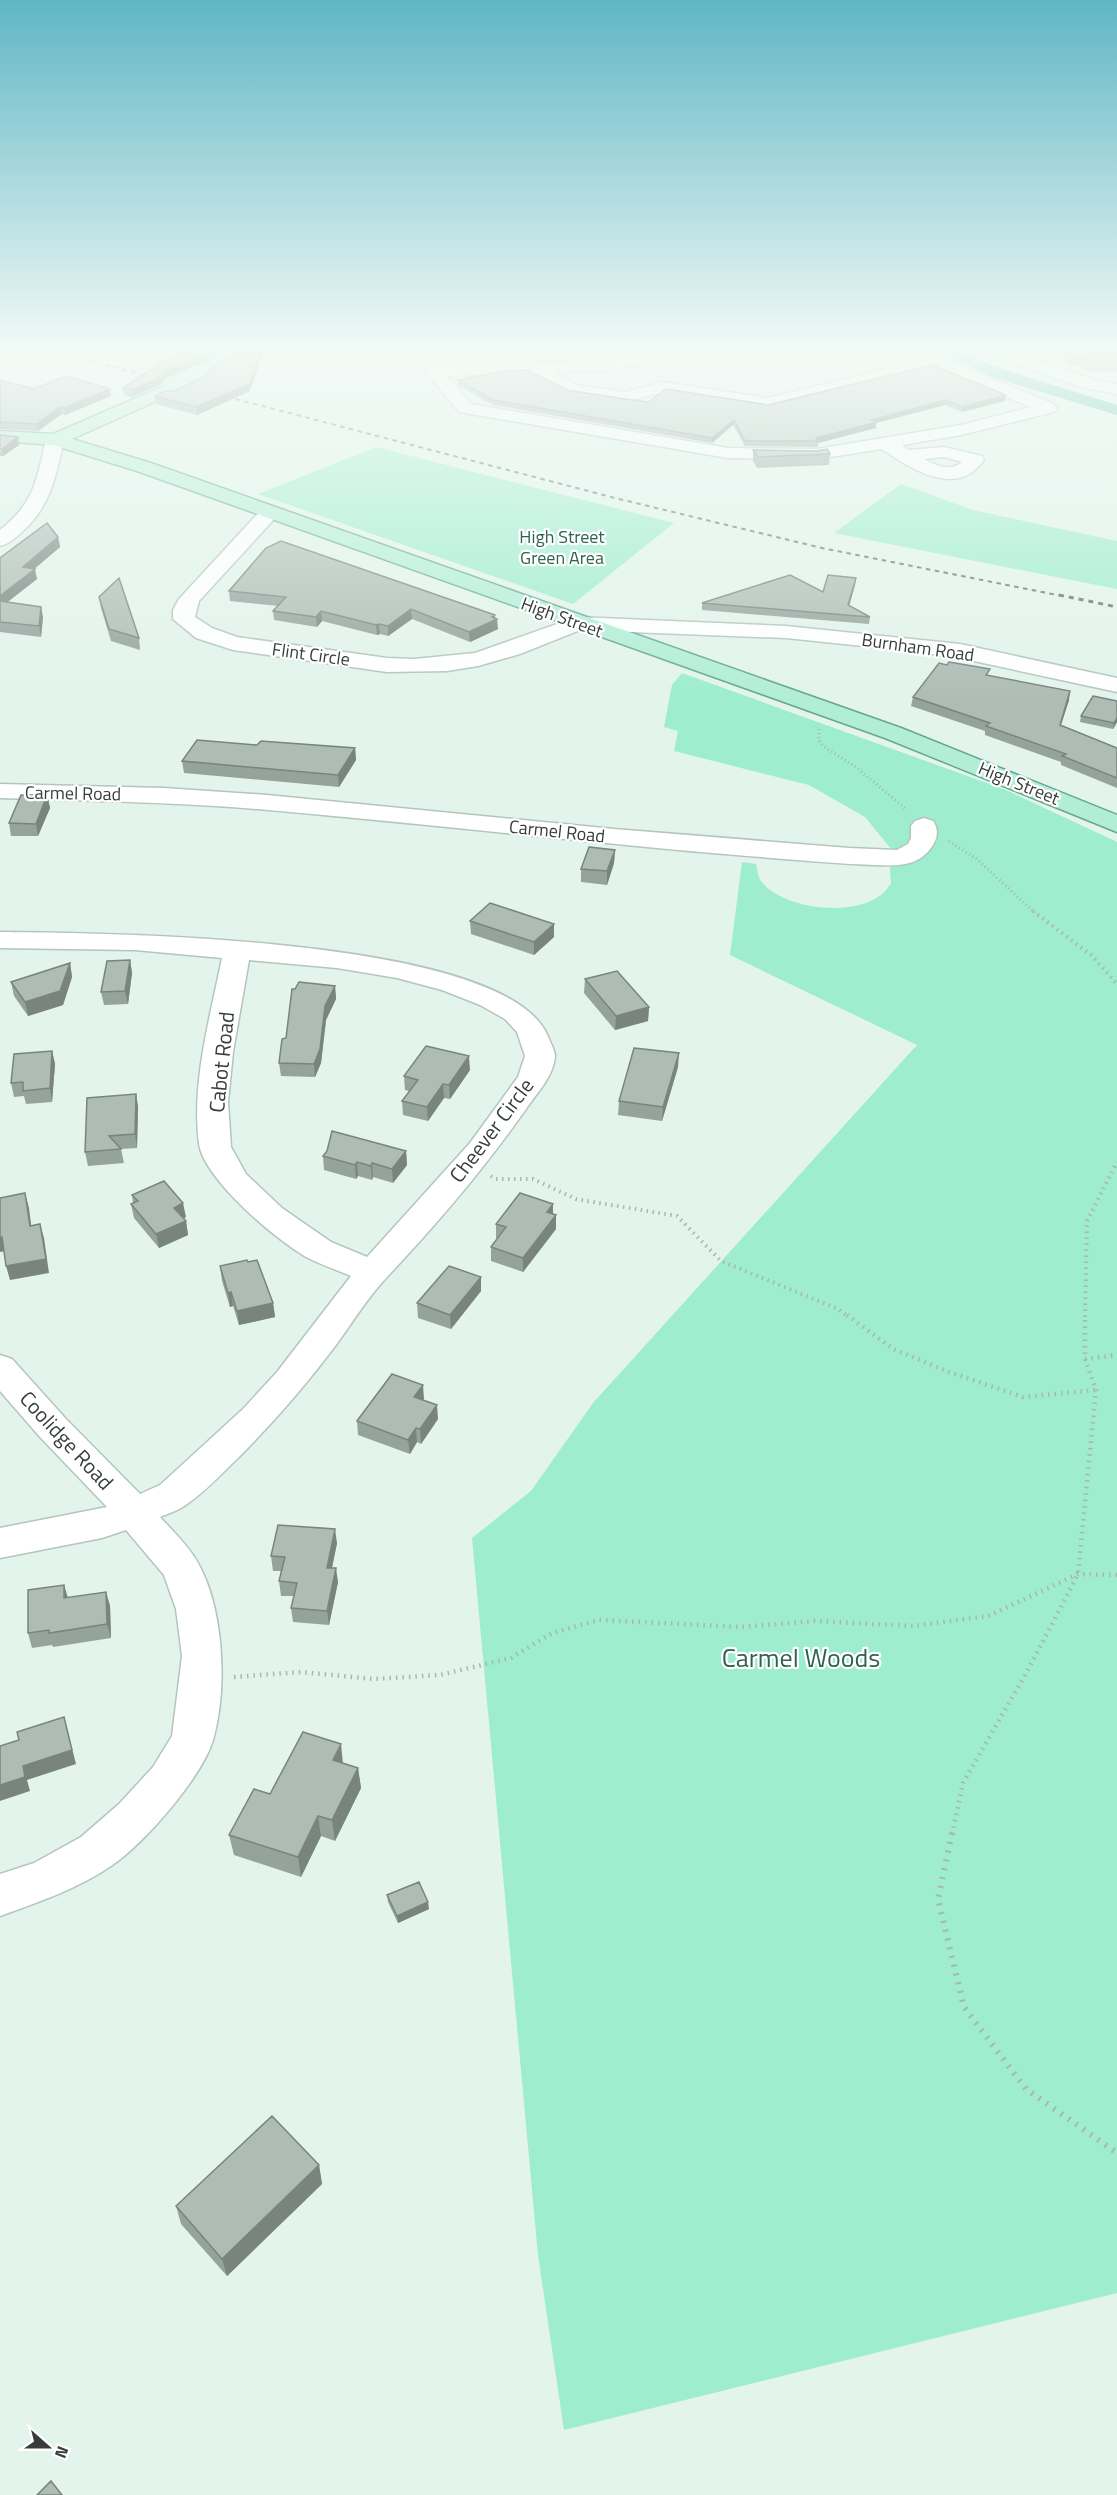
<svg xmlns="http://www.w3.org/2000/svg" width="1117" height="2495" font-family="'Titillium Web',sans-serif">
  <rect width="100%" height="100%" fill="#e2f4ec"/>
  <path fill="#9dedce" d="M376 447 674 523 573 604 258 494Z
    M901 484 973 510 1117 541V589L834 533Z
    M682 673 1006 790 1117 842V2293L564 2430 538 2255 472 1538 531 1491 593 1403 917 1045 730 955 742 862 756 864C757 869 758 877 761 881 783 910 853 917 881 895 885 892 888 887 891 884L889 855H896L865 817 809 785 674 751 678 731 664 727 672 685Z"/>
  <path fill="#35b991" d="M932 349H957L993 366 1117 405V415L992 377Z"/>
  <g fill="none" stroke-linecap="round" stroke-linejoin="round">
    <g stroke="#b4c5bd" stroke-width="3">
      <path id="minor" d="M658 349H687L685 352 615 370 553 372 577 385 625 392 663 382 768 398 919 361 908 354 910 351 917 349 1054 404 1057 408 1054 412 961 435 902 445 909 450 944 447 982 456 984 460C957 499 911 469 882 449L817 459 728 458 465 413 459 412 426 372 434 367 615 360ZM934 367 1031 407 961 425 817 449 728 448 471 404 447 376 528 373 567 393 625 402 663 392 768 408ZM944 457 962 462C950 472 937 466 924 459Z
        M978 349H1003L1095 380 1117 384V394L1085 388 980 352Z
        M55 435 61 436 64 440C56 475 51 505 24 530 17 537 9 544 0 546V530C35 502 36 481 46 440L49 436Z
        M270 506 277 508 280 512 277 516 199 601 195 617 212 628 237 637 387 658 414 659 475 653 577 617 786 626 960 644 1117 678V692L960 658 911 651 786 638 580 630 520 654 478 666 447 671 387 672 233 650 196 638 173 619V610L179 599 263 508Z
        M0 784 164 788 267 795 614 829 849 848 897 850 908 844 911 838V826L915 821 924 818 933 821C938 828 938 836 934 843 921 867 898 866 875 865 824 863 774 858 724 854 572 841 420 823 268 810 179 802 89 801 0 798Z
        M0 932C99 933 513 935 549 1039 551 1044 555 1051 555 1056 554 1076 536 1094 526 1109 484 1169 437 1224 387 1277 368 1297 352 1323 336 1345 305 1386 273 1423 237 1459 221 1474 205 1492 187 1504 180 1510 169 1513 160 1517 172 1530 186 1544 195 1558 224 1604 228 1688 213 1740 202 1777 144 1844 111 1866 77 1889 39 1902 0 1916V1874L34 1863 81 1837 119 1804 153 1767 172 1736 182 1656 176 1609 164 1575 126 1530 102 1538 0 1558V1528L107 1507 40 1437 0 1391V1355L12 1359 66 1419 140 1494 160 1485 243 1409 277 1372 351 1276C337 1270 322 1265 308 1258 278 1242 204 1179 199 1144 191 1083 210 1018 222 958L135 950 0 948ZM249 960 337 968 397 978 442 990 480 1005 505 1019 517 1032 525 1056 518 1077 470 1143 367 1257 331 1242 282 1208 246 1174 231 1147 228 1102 233 1052Z"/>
    </g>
    <g stroke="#65a88f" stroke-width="3">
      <path id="major" d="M228 349H248L206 378H194L192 374 194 370Z
        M171 383 177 384 180 388 177 392 72 439 151 463 901 728 1117 815V832L885 738 137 471 53 445 0 441V431L53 434Z"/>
    </g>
    <path stroke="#a8b7b0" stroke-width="3" stroke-dasharray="1 3" stroke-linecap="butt" d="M819 729V740L823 746 857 768 907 810
      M949 841 978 860 1035 913"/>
    <path stroke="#a8b7b0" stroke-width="4" stroke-dasharray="1.5 4.5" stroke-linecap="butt" d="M1033 911 1091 955 1117 984
      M491 1176 495 1179H533L576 1199 677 1216 721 1261 838 1309 849 1317
      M1085 1317 1087 1221 1117 1162"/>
    <path stroke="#a8b7b0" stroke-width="4.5" stroke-dasharray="1.5 5" stroke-linecap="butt" d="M847 1315 893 1349 949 1372 1023 1397 1096 1390
      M1085 1359 1117 1355
      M234 1677 301 1672 374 1679 440 1675 511 1658 552 1633 599 1620 741 1627 815 1621 913 1626 988 1616 1078 1574 1117 1575
      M952 1834 963 1783 1029 1668 1078 1574 1096 1390 1085 1359V1315"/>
    <path stroke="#a8b7b0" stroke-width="6" stroke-dasharray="2 7" stroke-linecap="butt" d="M952 1833 938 1899 964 2007 1026 2089 1117 2153"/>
    <use href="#minor" fill="#fff" fill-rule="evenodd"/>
    <use href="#major" fill="#b2eed7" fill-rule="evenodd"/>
    <path stroke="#67716d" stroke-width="2" stroke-dasharray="4.5 4.5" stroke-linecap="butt" d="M44 349 615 498 822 548 1067 597"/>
    <path stroke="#67716d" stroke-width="3" stroke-dasharray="5 5" stroke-linecap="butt" d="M1059 595 1117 607"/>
    <g stroke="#65a88f" stroke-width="20" stroke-linecap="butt">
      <path id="major-bridge" d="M171 388 200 374"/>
    </g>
    <use href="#major-bridge" stroke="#b2eed7" stroke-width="19"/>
  </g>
  <path fill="#95a39d" d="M184 349H224L202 363 166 378 160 385 132 397 124 395 123 388Z
    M1056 349H1117V371H1086L1081 365H1070Z
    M204 377 250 391 197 415 156 404 155 396 175 391Z
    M0 380 34 389 111 396 65 415 62 414 38 431 0 429Z
    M458 380 567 390 649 402 768 405 1006 395 1005 401 962 412 945 405 876 423V428L818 443V447L745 446 733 425 712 443 493 405 458 385Z
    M0 435 18 437 19 445 3 456H0Z
    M753 450 830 454 829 465 757 468 753 461Z
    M58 537 60 547 34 569 37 579 7 602 43 617 41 637 0 632V558Z
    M266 548 495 618 498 629 470 642 412 619 388 636 380 634 377 635 322 621 317 627 274 620 273 611 278 606 230 601 229 591Z
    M855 585 849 606 870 617 869 624 702 610V603L823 592Z
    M99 597 139 638 140 650 111 641 101 608Z
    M989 676 1069 700 1061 725 1117 748V788L1061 765V762L985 735V731L911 706 913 697Z
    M1117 701V722L1113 729 1080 722 1081 716Z
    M257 745 355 748 356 760 339 787 184 773 182 761Z
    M47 795 50 808 38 836H11L9 823Z
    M615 850 614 863 607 885 581 882V869Z
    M470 921 554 924V937L534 955 471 934Z
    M130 960 132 973 128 1004 104 1005 101 992Z
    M70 963 72 977 63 1005 28 1016 14 996 11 982Z
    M585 979 649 1007 648 1021 615 1030 584 993Z
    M335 986 336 999 326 1020 321 1063 315 1077 281 1076 279 1063 286 1038 295 989Z
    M52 1051 55 1064 52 1102 26 1104 24 1096 14 1097 11 1083Z
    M678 1067 662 1121 618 1115 619 1101Z
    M470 1070 450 1099 444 1098 428 1121 403 1115 402 1101 409 1091 405 1090 404 1076Z
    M136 1094 138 1107 137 1148 121 1149 124 1163 88 1166 85 1152Z
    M406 1151 407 1165 393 1183 373 1177 372 1180 358 1176 356 1179 324 1170 323 1156Z
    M132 1195 186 1217 183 1218 186 1221 188 1235 159 1248 134 1218 131 1204 133 1203Z
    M553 1214 556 1215V1229L523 1272 491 1261V1247L498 1238H496V1224Z
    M220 1266 273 1303 275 1317 239 1325 233 1306 230 1307 222 1281Z
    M481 1277V1291L451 1329 418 1318 417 1303Z
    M423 1385V1400L438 1419 421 1444 417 1442 410 1454 358 1435 357 1421Z
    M337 1543 332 1568 338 1582 329 1625 293 1622 291 1608 294 1596H281L279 1581 281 1571H273L271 1556Z
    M64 1585 68 1598 106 1592 110 1606 111 1638 53 1647 52 1645 32 1648 28 1633Z
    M343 1763 358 1768 361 1788 335 1841 321 1836 301 1877 234 1855 229 1835 270 1794Z
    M387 1895 429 1909 398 1923 388 1902Z
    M319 2165 322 2184 227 2276 181 2224 176 2206Z"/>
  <path fill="#79847f" d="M211 349H224L202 363 166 378 160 385 132 397 131 390 165 370Z
    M261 349H264L250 391 197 415 196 407Z
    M110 389 111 396 65 415 64 408Z
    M1006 395 1005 401 962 412V407Z
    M946 400 945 405 876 423V428L818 443V441L816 438 871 420Z
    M60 407 62 414 38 431 37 424Z
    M734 420 733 425 712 443V438Z
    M18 437 19 445 3 456 2 449Z
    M58 537 60 547 26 576 35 569 37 579 0 608V596L23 567Z
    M856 578 855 585 847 613 848 605Z
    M41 607 43 617 41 637 39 626Z
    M411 609 412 619 388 636V626Z
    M321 611 322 621 317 627 316 617Z
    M495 615V620L497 619 498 629 470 642 469 632Z
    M379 624 380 634 377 635 376 625Z
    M1070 691 1069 700 1058 734 1060 725Z
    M1117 718V722L1113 729 1114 723Z
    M355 748 356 760 339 787 338 775Z
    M47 795 50 808 38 836 36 824Z
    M615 850 614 863 607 885V871Z
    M554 924V937L534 955V942Z
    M130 960 132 973 128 1004 125 991Z
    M70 963 72 977 63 1005 28 1016 25 1002Z
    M335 986 336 999 326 1020 321 1063 315 1077 314 1064 325 1006Z
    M649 1007 648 1021 615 1030 616 1016Z
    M52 1051 55 1064 52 1102 50 1088Z
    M679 1053 678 1067 662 1121 663 1107Z
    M469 1056 470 1070 450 1099 449 1085Z
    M443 1084 444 1098 428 1121 427 1107Z
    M136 1094 138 1107 137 1148 135 1134Z
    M406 1151 407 1165 393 1183 392 1169Z
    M357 1162 358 1176 356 1179 355 1165Z
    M372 1163 373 1177 372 1180 371 1166Z
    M25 1193 29 1208 33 1240 30 1226Z
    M183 1203 186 1217 176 1222 174 1208Z
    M553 1204V1218L547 1212Z
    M556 1215V1229L523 1272V1258Z
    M186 1221 188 1235 159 1248 156 1234Z
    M40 1224 44 1238 49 1273 10 1280 6 1266Z
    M2 1237 6 1251 0 1252V1238Z
    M481 1277V1291L451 1329 450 1315Z
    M231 1292 233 1306 230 1307 228 1293Z
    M273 1303 275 1317 239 1325 237 1311Z
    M423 1385 424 1399 415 1411 414 1397Z
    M437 1405 438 1419 421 1444 420 1429Z
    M416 1428 417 1442 410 1454 408 1440Z
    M335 1529 337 1543 329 1582 327 1568Z
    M336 1568 338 1582 329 1625 327 1611Z
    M64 1585 68 1599 64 1598Z
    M106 1592 110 1606 111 1638 107 1624Z
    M64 1717 76 1764 27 1780 30 1791 0 1801V1785L23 1766Z
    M341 1744 343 1764 333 1760Z
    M358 1768 361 1788 335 1841 332 1820Z
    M318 1816 321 1836 301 1877 298 1857Z
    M428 1902 429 1909 398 1923 397 1916Z
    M319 2165 322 2184 227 2276 222 2259Z"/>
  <path fill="#adbdb6" stroke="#79847f" stroke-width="1.5" d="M184 349H211L201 355 165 370 159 378 131 390 123 388Z
    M239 349H261L250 384 196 407 155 396 166 391H175L204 377 210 370Z
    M1066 349H1117V361H1088L1082 355H1072Z
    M932 365 1006 395 962 407 946 400 871 420 877 422 816 438 818 441H745L734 420 712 438 493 400 458 380 504 371 527 370 567 390 625 399 649 402 666 389 768 405Z
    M66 376 110 389 64 408 60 407 37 424 0 422V380L34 389Z
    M0 435 18 437 2 449H0Z
    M827 449 830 454 758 457 753 450 818 451Z
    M47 523 58 537 23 567 35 569 0 596V558Z
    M281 541 495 615 492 617 497 619 469 632 411 609 388 626 379 624 376 625 321 611 316 617 273 611 286 597 229 591 266 548Z
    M790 575 823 592 828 575 856 578 848 605 870 617 702 603Z
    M119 578 139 638 109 629 99 597Z
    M0 601 41 607 39 626 0 622Z
    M949 662 990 669 986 675 1070 691 1060 725 1117 748V778L1062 756 1066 754 986 726 990 723 913 697 939 663 947 665Z
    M1093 696 1117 701V718L1114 723 1081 716Z
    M197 740 257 745 261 741 355 748 338 775 182 761Z
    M21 795H47L36 824 9 823Z
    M589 847 615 850 607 871 581 869Z
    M490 903 554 924 534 942 470 921Z
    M130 960 125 991 101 992 107 961Z
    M70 963 60 991 25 1002 11 982Z
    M617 971 649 1007 616 1016 585 979Z
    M299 982 335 986 325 1006 320 1049 314 1064 279 1063 282 1039 286 1038 292 989H295Z
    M426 1046 469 1056 449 1085 443 1084 427 1107 402 1101 418 1080 404 1076Z
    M634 1048 679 1053 663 1107 619 1101Z
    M52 1051 50 1088 23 1091V1082L11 1083 14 1054Z
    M136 1094 135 1134 109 1136 121 1149 85 1152 87 1098Z
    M332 1131 406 1151 392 1169 372 1163 371 1166 357 1162 355 1165 323 1156 327 1151Z
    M164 1181 183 1203 174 1208 186 1221 156 1234 131 1204 138 1201 132 1195Z
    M25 1193 30 1226 40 1224 46 1259 6 1266 2 1237 0 1238V1198Z
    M520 1193 553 1204 547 1212 556 1215 523 1258 491 1247 506 1227 496 1224Z
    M247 1260 248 1262 257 1260 273 1303 237 1311 231 1292 228 1293 220 1266Z
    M449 1266 481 1277 450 1315 417 1303Z
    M392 1374 423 1385 414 1397 437 1405 420 1429 416 1428 408 1440 357 1421Z
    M278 1525 335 1529 327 1568H336L327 1611 291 1608 297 1583 279 1581 285 1557 271 1556Z
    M64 1585V1598L106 1592 107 1624 49 1633V1630L28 1633V1590Z
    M64 1717 72 1750 23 1766 25 1777 0 1785V1746L19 1740 17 1732Z
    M303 1732 341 1744 333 1760 358 1768 332 1820 318 1816 298 1857 229 1835 254 1789 270 1794Z
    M419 1882 428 1902 397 1916 387 1895Z
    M272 2116 319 2165 222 2259 176 2206Z
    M51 2481 62 2495H37Z"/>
  <linearGradient id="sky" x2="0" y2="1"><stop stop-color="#60b6c5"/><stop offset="0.5" stop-color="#f2faf6"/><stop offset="1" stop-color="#f2faf6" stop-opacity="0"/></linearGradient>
  <rect width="1117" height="699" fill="url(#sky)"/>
  <g text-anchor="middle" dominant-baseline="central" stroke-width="4.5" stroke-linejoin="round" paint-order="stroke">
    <g font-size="18" fill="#2f6250" stroke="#fff">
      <text x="562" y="536">High Street<tspan x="562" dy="21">Green Area</tspan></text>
    </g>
    <g font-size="18" fill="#363d3a" stroke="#fff">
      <text transform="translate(562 617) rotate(20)">High Street</text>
      <text transform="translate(918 647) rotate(8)">Burnham Road</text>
      <text transform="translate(311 654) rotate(8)">Flint Circle</text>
      <text transform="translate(1019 783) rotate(22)">High Street</text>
      <text transform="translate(73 793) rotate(1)">Carmel Road</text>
      <text transform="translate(557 831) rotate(6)">Carmel Road</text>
    </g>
    <g font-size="21" fill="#363d3a" stroke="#fff">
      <text transform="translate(221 1062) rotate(-84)">Cabot Road</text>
      <text transform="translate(491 1130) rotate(-53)">Cheever Circle</text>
      <text transform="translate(67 1440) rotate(47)">Coolidge Road</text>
    </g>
    <g font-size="26" fill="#2f6250" stroke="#fff">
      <text x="801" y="1657">Carmel Woods</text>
    </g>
  </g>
  <g transform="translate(48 2447) rotate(111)" stroke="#ffffff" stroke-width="4.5" paint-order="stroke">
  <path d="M0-4.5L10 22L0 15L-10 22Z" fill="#363d3a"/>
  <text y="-9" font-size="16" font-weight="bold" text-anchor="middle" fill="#363d3a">N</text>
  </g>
</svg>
